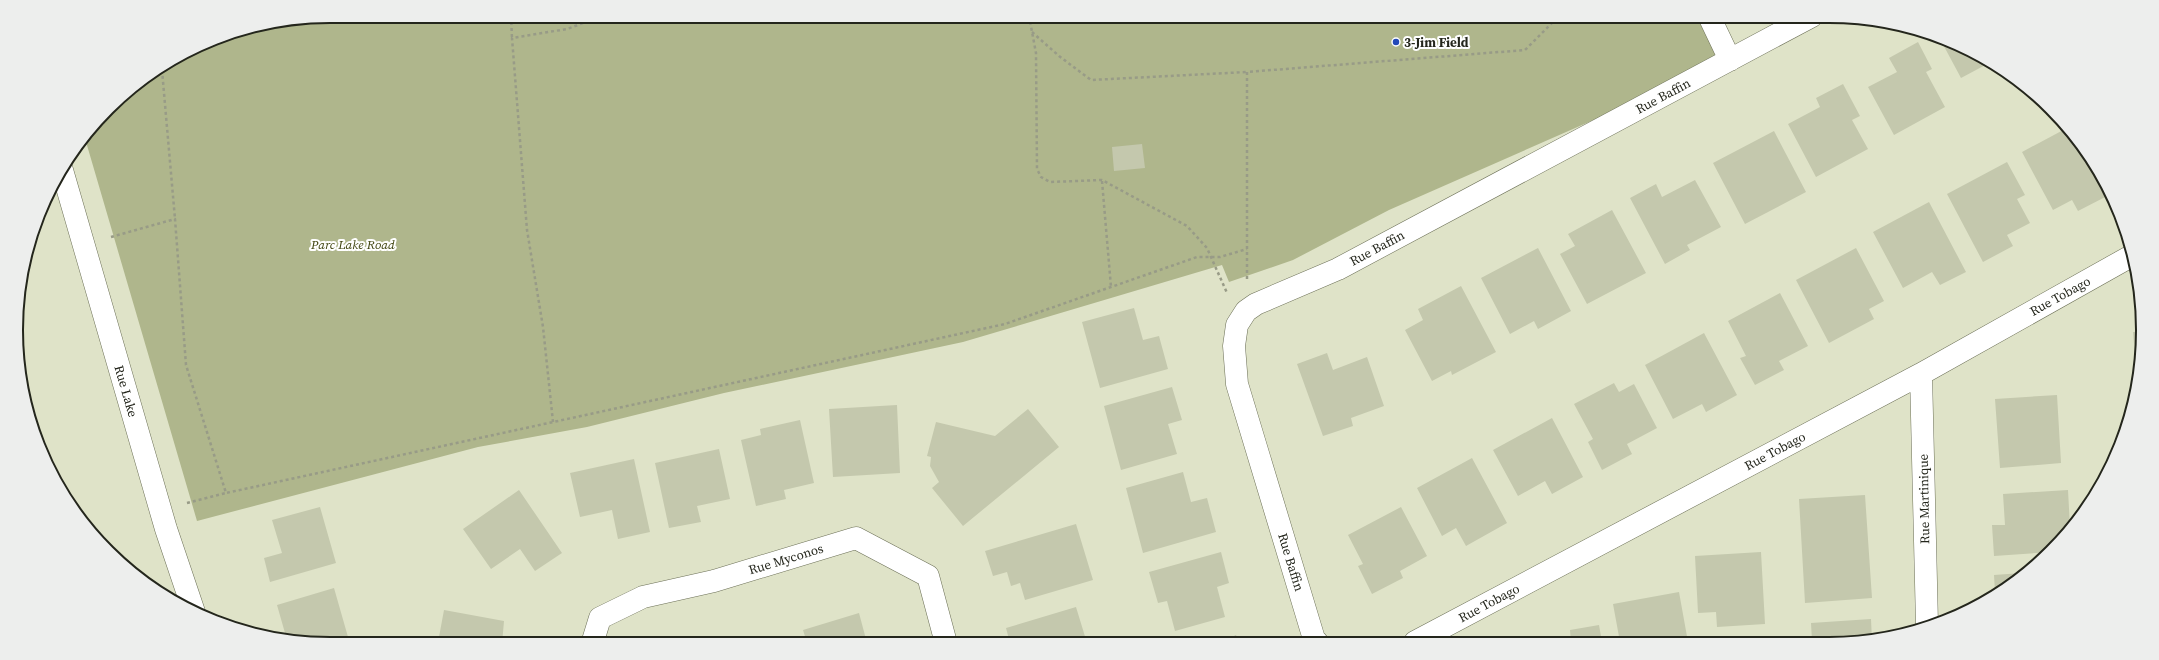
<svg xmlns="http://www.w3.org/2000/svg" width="2159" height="660" font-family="'Source Serif 4',serif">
  <rect width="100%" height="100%" fill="#dfe3c8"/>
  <path fill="#afb68c" d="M330 16H1697L1730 60 1389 210 1293 260 1229 282 1222 265 963 342 724 393 587 427 478 447 197 521 84 135 123 94 210 40 269 22Z"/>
  <path fill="#c4c8ad" d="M1939 37 1949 40 1991 62 1961 78Z
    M1918 42 1932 69 1926 72 1945 107 1894 135 1868 87 1897 72 1889 58Z
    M1843 84 1860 116 1852 120 1868 149 1816 177 1788 124 1820 107 1816 98Z
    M2067 128 2090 156 2111 194 2078 211 2072 200 2053 210 2022 152Z
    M1774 131 1806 192 1745 224 1713 163Z
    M1142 144 1145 168 1114 171 1112 147Z
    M2007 162 2025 195 2017 199 2030 223 2007 235 2013 246 1983 262 1947 194Z
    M1695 180 1721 227 1687 245 1690 250 1665 264 1630 198 1656 184 1662 197Z
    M1929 202 1966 272 1940 285 1932 272 1903 288 1873 232Z
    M1612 210 1646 273 1587 304 1560 254 1575 246 1568 234Z
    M1538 248 1571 311 1538 329 1534 321 1510 334 1481 278Z
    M1856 248 1884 301 1869 309 1874 319 1829 343 1796 280Z
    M1461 286 1496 352 1452 375 1451 371 1432 381 1405 330 1423 320 1418 309Z
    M1780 293 1808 346 1779 361 1784 370 1755 385 1740 358 1746 356 1728 321Z
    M1134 308 1143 340 1159 336 1168 369 1100 388 1082 322Z
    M2137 312H2141L2143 330 2137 379 2133 332H2138Z
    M1704 333 1737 395 1706 412 1702 404 1673 419 1645 365Z
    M1327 353 1333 370 1367 357 1384 406 1351 418 1353 426 1323 436 1297 364Z
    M25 382 41 441H40L27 411 22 383Z
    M1614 383 1619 392 1634 384 1657 428 1627 444 1632 454 1602 470 1588 442 1593 439 1574 404Z
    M1172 387 1182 420 1168 424 1177 454 1121 470 1104 406Z
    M2057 395 2061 463 2000 468 1995 399Z
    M897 405 900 473 833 477 829 409Z
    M1028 409 1059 447 963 526 932 488 939 482 930 466 931 457 927 456 936 422 995 436Z
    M1552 418 1583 477 1552 494 1545 481 1518 496 1493 450Z
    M800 420 814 483 784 490 786 499 756 506 741 440 761 435 760 429Z
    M719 449 730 499 697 506 701 522 669 528 655 463Z
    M1472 458 1507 523 1466 546 1456 528 1442 536 1417 488Z
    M634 459 650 532 618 539 612 510 580 517 570 473Z
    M1183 472 1191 502 1207 498 1216 532 1143 553 1126 488Z
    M519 490 562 553 535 571 520 549 491 569 463 529Z
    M2068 490 2070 527 2051 552 1994 556 1992 525H2005L2003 494Z
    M1865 495 1872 598 1805 603 1799 499Z
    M320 507 336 563 270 582 264 558 282 553 272 520Z
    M1401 507 1427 556 1400 571 1403 578 1372 594 1358 566 1363 564 1348 535Z
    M1076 524 1093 580 1025 600 1020 583 1011 586 1007 572 993 576 985 551Z
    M1221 552 1229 583 1217 587 1225 617 1175 631 1167 601 1158 603 1149 572Z
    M1761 552 1765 624 1717 627 1716 612 1698 613 1695 556Z
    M2022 573 1995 592 1994 575Z
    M334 588 350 644 287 640 277 605Z
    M1679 592 1688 642H1620L1613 604Z
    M1076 607 1087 643H1010L1006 628Z
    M444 610 504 621 502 644H451L450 639 439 637Z
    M859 613 867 643H807L803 630Z
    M1871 619 1872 641H1812L1811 623Z
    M1599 625 1602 642H1571L1570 630Z
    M1236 635 1239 642H1221Z
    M731 640 732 643H718Z"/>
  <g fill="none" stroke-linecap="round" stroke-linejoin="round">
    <g stroke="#6c7057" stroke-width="23">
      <path id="minor" d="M1709 16 1730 60
        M1921 374 1927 624
        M1317 642 1314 639 1237 384 1234 346 1237 325 1246 311 1256 304 1338 269 1812 16
        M1415 642 1921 374 2133 255
        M592 644 600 618 643 597 714 581 856 538 928 576 946 643"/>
    </g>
    <g stroke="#6c7057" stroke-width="23">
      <path id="tertiary" d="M62 170 166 529 194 612"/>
    </g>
    <path stroke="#989b87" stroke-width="2.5" stroke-dasharray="3 3" stroke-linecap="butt" d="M511 16 512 38
      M1029 16 1036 53 1037 169 1041 177 1050 182 1102 180 1187 226 1207 248 1227 293
      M1032 32 1059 56 1091 80 1247 72
      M162 70 175 219
      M1102 181 1111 287
      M111 237 175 219 186 365 226 493 1005 324 1197 257H1220L1247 249
      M1247 279V72L1525 50 1559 16
      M553 422 543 327 527 230 512 38 567 29 602 16
      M187 503 226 493"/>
    <use href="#minor" stroke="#fff" stroke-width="22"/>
    <use href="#tertiary" stroke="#fff" stroke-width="22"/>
  </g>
  <circle fill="#2349b8" stroke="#fff" stroke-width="1.5" cx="1396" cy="42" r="4"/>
  <g text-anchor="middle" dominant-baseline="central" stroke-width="4" stroke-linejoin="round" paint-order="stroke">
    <g font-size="13" font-weight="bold" fill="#24261c" stroke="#fff" text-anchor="start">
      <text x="1404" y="42">3-Jim Field</text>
    </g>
    <g font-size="13" fill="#24261c" stroke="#fff">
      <text transform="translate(1663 96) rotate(-28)">Rue Baffin</text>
      <text transform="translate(1377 248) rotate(-28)">Rue Baffin</text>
      <text transform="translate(2060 296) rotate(-29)">Rue Tobago</text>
      <text transform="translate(126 391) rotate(74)">Rue Lake</text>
      <text transform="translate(1775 451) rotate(-28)">Rue Tobago</text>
      <text transform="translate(1924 499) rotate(-91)">Rue Martinique</text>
      <text transform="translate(786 559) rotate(-17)">Rue Myconos</text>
      <text transform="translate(1291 562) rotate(73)">Rue Baffin</text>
      <text transform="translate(1489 603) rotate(-28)">Rue Tobago</text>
    </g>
    <g font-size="13" font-style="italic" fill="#404510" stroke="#fff">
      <text x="353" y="244">Parc Lake Road</text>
    </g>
  </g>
  <path d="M0 0H2159V660H0ZM330 23H1829A307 307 0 0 1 2136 330V330A307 307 0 0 1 1829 637H330A307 307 0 0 1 23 330V330A307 307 0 0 1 330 23Z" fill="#edeeed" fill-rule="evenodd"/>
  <path fill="none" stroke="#24261c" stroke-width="2" d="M330 23H1829A307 307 0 0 1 2136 330V330A307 307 0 0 1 1829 637H330A307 307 0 0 1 23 330V330A307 307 0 0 1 330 23Z"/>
</svg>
